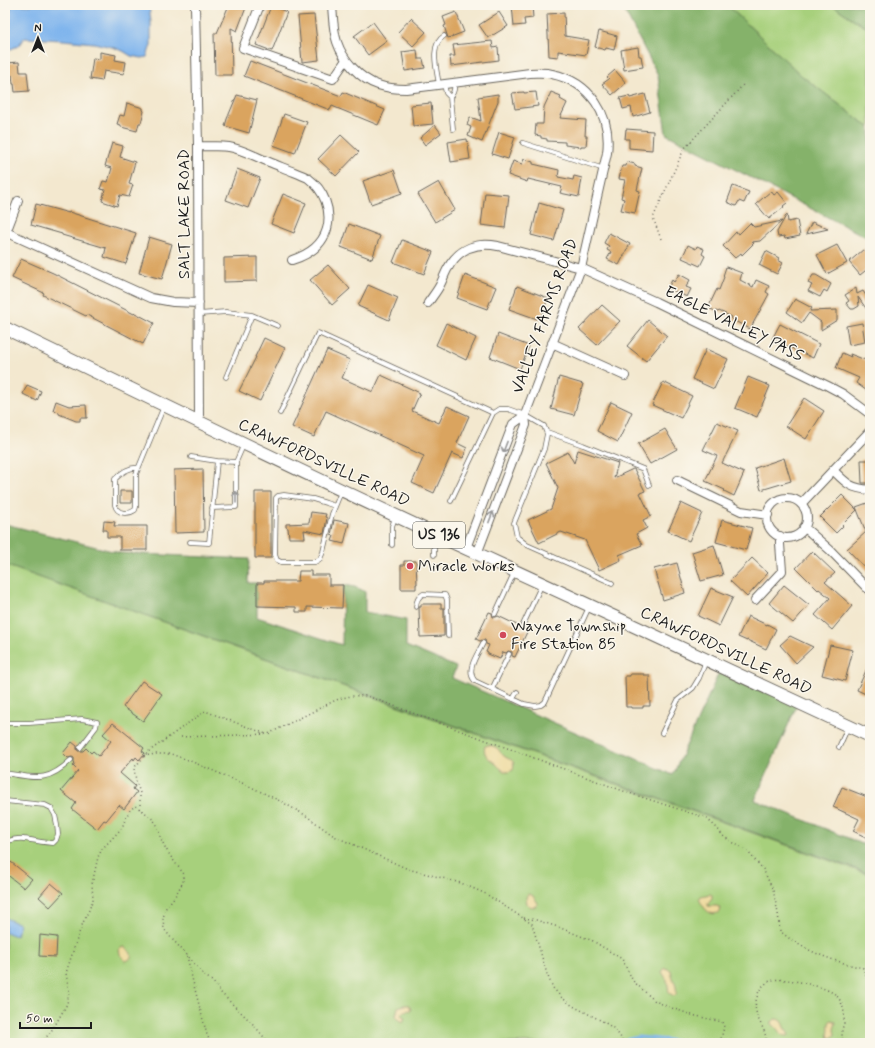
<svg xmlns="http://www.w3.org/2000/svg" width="875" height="1048" font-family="Mynerve,sans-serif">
  <rect width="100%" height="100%" fill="#fbf7ec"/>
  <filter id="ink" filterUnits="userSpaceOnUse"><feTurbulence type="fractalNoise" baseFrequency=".025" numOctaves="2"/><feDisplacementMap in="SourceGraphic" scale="8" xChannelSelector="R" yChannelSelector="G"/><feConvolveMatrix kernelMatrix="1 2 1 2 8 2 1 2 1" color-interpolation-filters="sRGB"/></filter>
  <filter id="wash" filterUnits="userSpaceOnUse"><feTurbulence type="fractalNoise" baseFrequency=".012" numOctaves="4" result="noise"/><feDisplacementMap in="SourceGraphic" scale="16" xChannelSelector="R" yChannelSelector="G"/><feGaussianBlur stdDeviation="0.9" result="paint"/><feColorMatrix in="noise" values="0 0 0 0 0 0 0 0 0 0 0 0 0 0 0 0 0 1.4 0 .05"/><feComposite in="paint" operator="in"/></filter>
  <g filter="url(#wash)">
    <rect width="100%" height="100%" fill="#f3e8cf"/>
    <path fill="#a7d07b" stroke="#62764c" d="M727 5H832L870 30V128L802 76Z
      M5 565 870 875V1043H5Z"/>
    <path fill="#85b26b" stroke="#506744" d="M607 5H727L802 76 870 128V239L666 134 658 75 624 10Z
      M832 5H870V30Z
      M5 524 120 553 249 559 248 583H257V617L342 645 343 585C351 586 358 587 365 592V612L406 620V646L456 667 452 678 673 775 721 668 797 705 755 800 870 847V874L5 565Z"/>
    <path fill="#eeda9e" stroke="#857b5d" d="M489 745C501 748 497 750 504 756 510 761 516 758 513 770 511 771 509 772 507 772 502 771 499 767 496 764 490 759 482 755 485 746Z
      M528 894 532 895 538 903C536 908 531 908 527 904L526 897Z
      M710 894 712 895V898L708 903V906H717L720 908 719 912C710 918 703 907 699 899L701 896Z
      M124 947C132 951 135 959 125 961L120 954 119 950 121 948Z
      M665 968 671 970C672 979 678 985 676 995L674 996 669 993 667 980 662 972Z
      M404 1005H409L411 1010C407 1011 402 1010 401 1015L405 1017 404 1020 403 1022 398 1019 396 1016 398 1007Z
      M775 1019C781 1019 782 1022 784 1027 785 1030 788 1032 789 1035L787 1036C780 1036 778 1028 772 1024V1022Z
      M831 1020 835 1021 836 1023 834 1029 835 1035 831 1038H829L828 1034C830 1029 827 1024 831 1020Z"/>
    <path fill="#7eb4ed" stroke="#4d6884" d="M12 5H149L151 22V45L147 57 142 58 131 56 123 51 112 47 94 43 63 40 24 38 18 46 11 49H5V35L7 34 10 22 8 16Z
      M5 918 20 924 16 936 5 932Z"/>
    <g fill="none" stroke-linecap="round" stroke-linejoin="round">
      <path stroke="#7eb4ed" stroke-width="3" d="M612 1043 638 1037 679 1041 693 1043"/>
    </g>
    <g id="blocks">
      <path fill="#daa45f" d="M229 5H247L237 31 231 28 232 75H215L214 33H217Z
        M512 5H532L533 18 524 19 525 25 514 26Z
        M271 6 287 12 272 51 256 45Z
        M456 12 464 32 448 38 444 26 446 25 443 17Z
        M499 12 508 26 488 38 479 25Z
        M564 13 565 36 589 40 586 55 558 51V57L549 56 547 14Z
        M314 15 319 60 302 62 298 16Z
        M411 18 426 32 413 46 398 32Z
        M373 22 387 41 368 55 354 36Z
        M599 31 617 36 614 50 606 48 605 50 595 47Z
        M492 41 493 48 498 47 499 60 451 66 450 56H455L453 45Z
        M638 47 639 56H641L643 67 624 70 621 50Z
        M417 50 418 59H423L425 68 405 71 402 52Z
        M100 52 116 55 115 60 126 62 124 74 104 71 102 81 90 79 93 58 100 59Z
        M250 61 341 96 343 92 385 110 378 125 332 106 330 110 244 76Z
        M19 62 20 72H27L29 91 15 92 14 84H13L12 75 8 76 7 63Z
        M615 70 626 83 612 95 602 84 609 79 607 77Z
        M524 92V93L536 92 538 106 515 109 512 93Z
        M551 92 561 96 560 99 567 103 560 118 586 120 585 136H587L586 146H581V147L565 145V142L547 141V139L541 138V136L535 135 536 124H543L544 107Z
        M498 94V101L482 142 468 136 471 127 467 125 470 117 481 121 478 97Z
        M645 94 650 112 633 117 631 107 623 109 620 98 629 96 630 98Z
        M237 95 257 100 249 133 225 126 227 119Z
        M127 103 143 108V110L144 111 141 123H139L137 131 121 127V125L117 124 120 115 124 116Z
        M431 103 433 124 413 126 411 105Z
        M284 114 307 122 295 153 273 145Z
        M435 125 441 133 425 145 420 138Z
        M626 129 653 131 652 150 629 148V139H625Z
        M499 132 515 137 508 159 492 154Z
        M341 135 359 152 336 176 318 159Z
        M467 139 470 159 451 162 448 142Z
        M112 143 123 146 120 157 135 162 129 184 133 185 129 197 120 195 117 206 102 201 105 190 100 189 103 181 108 182 112 168 105 166Z
        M524 159 533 162V164L559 170 558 177 573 180 574 176 582 178 579 197 560 193 562 187 528 179 527 182 508 175 513 161 522 164Z
        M627 162 635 164V166L642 168 637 190 640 191 635 213 621 210 624 199 621 198 625 180 619 179 622 166H626Z
        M237 169 260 178 248 208 226 200Z
        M394 170 402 193 371 204 363 181Z
        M439 182 455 210 435 222 418 194Z
        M733 186 749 192 744 203 739 201 736 206 727 202Z
        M771 191 774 195 778 192 787 203 783 206 784 207 769 219 756 204Z
        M485 193 509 195 505 228 481 225Z
        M283 194 306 203 294 233 271 224Z
        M539 203 563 210 554 241 531 235Z
        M36 204 69 213V212L136 233 126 264 104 257 106 248 62 235V234L31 225Z
        M787 214 788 222 797 220 800 236 785 239 784 236 778 237 777 232Z
        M782 221 760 241 752 242 754 243 742 255 741 253 735 258 723 246 736 232 739 234 750 223 754 227Z
        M812 222 828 229 806 234Z
        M349 224 380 236 372 259 341 247Z
        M609 233 630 244 619 265 607 259 611 252 607 250 609 246 604 243Z
        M149 237 172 244 162 279 139 273Z
        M402 240 433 252 424 274 393 262Z
        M688 245 696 249 697 246 704 249 702 254 705 256 700 266 682 258Z
        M837 245 847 263 827 274 817 255Z
        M864 249 870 256V267L860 275 849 262Z
        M766 251 779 258 778 260 783 263 777 274 759 265Z
        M257 257V281L224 282V258Z
        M21 259 53 273 134 314 135 313 154 323 143 344 87 315 86 316 43 295 44 293 12 278Z
        M328 265 350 289 332 305 310 280Z
        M726 267 742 273 740 280 753 287 756 280 769 286 766 292 769 294 750 329 731 319 732 317 719 311 718 312 708 308 717 289 719 290 724 277 723 276Z
        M679 274 690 280 686 287 691 289 687 297 668 288 672 280 674 282Z
        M465 275 496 287 487 309 457 298Z
        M813 275H816L831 284 827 292 824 290 820 297 808 291 812 285 808 283Z
        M368 285 398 298 389 320 358 306Z
        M517 286 548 298 540 320 509 309Z
        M856 288 857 294 863 291 870 302V314L858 297 859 306 854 309H851L846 303 849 301 845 295Z
        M795 299 812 308 810 311 837 310V320L821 330V322L809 313 802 323 787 312Z
        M602 305 620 321 597 345 579 329Z
        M648 320 667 336 646 361 627 346Z
        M446 323 476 338 466 360 436 345Z
        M862 323 865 342 849 345 846 326Z
        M780 324 819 344 813 358 772 339Z
        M498 334 529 346 520 369 490 357Z
        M264 338 285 348 260 401 239 391 256 357H255Z
        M706 349 728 359 714 389 692 379Z
        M327 350 350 360 342 378 373 392 381 375 420 393 412 411 439 423 447 406 469 416 457 443 467 448 463 458 452 453 434 493 412 483 424 456 326 411 314 437 292 427Z
        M842 353 851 357 850 354 868 361 870 359V393L856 383 859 378 836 368Z
        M559 377 583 384 574 415 551 409Z
        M748 377 770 386 757 417 735 408Z
        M663 382 692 396 681 418 652 405Z
        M27 385 41 391 37 401 23 394Z
        M804 398 824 411 806 439 786 426Z
        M56 401 69 406 86 405 87 418H80V421H76L59 414V412L53 410Z
        M611 402 632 412 618 442 597 431Z
        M717 422 738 431 722 463 744 473 734 496 724 491 725 490 705 481 717 456 703 450Z
        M665 429 677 449 650 464 638 444Z
        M578 450 618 463 614 478 633 469H634L645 491 640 493 651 516 643 520 647 528 636 534 642 545 619 555 621 560 599 570 585 540 561 532 539 543 528 520 551 509 558 488 546 463 568 452 574 463Z
        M784 458 791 481 761 490 755 468Z
        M861 460H870V483H862Z
        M203 469 204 532 175 533 174 470Z
        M120 491H132V503H120Z
        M255 492H271V558H255Z
        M842 495 857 510 842 525 843 526 836 533 820 517Z
        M870 502V573L847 549 866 532 856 507Z
        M681 503 702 513 689 541 668 531Z
        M311 512 326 514 325 517 327 518 324 534 304 530 305 538H289L288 528 286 527V524L309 523Z
        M334 520 349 523 344 544 332 541 334 536 331 535Z
        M722 520 752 528 746 550 716 542Z
        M104 521 115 522 114 526H147V550H120V537H107V530H103Z
        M714 545 723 575 701 581 692 552Z
        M812 551 835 573 825 582 852 606 832 630 815 615 830 598 819 589 818 590 796 568Z
        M752 558 768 573 747 597 730 581Z
        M404 561H416L417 584H416V589H401V565H404Z
        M677 563 685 593 663 600 654 569Z
        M299 571H311V575H329V585H343L342 608 307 607V612H296V607L257 606V583H264V581H298Z
        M784 585 809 605 793 623 769 603Z
        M711 588 733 597 719 626 698 616Z
        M421 604H441V608H444V636L420 637 419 608V607H421Z
        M489 612 492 613 493 617H496L498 616 519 626V629L521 630H524L525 629 528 630 515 657 512 656V652L508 651 506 653 503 652 500 659 488 654V653L486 652 489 645 486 644 485 640H482L480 641 476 639Z
        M748 616 767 625V624L776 629 766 649 747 640V641L738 637Z
        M790 636 813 647 796 663 780 645Z
        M830 645 853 650 845 681 822 675Z
        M870 662V696L857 690Z
        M630 674H644V675H649L650 706H643V708H631V707H626L625 676H630Z
        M142 681 162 694 143 721 123 707Z
        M113 723 144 748 142 751 145 753 139 760 136 757 134 760 133 758 120 773 135 786 133 789 137 792 124 809 119 805 106 821 104 820 97 829 72 809 76 803 61 791 78 771 73 766 75 763 74 762V758L72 757 68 758 63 753 72 742 77 746V749L78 751H83L86 748 91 753 93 751 99 756 111 741 103 734Z
        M842 787 870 798V839L853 831 859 819 833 807Z
        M11 862 32 879 24 888 5 873V869Z
        M51 883 63 893 50 907 39 897Z
        M40 935 57 937 56 957 39 956Z"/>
    </g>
  </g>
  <g filter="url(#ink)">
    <use href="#blocks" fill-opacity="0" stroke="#67635b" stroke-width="1"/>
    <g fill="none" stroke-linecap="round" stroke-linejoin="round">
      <g stroke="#67635b" stroke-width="5.5">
        <path id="lane" d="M444 84 446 93 450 97 453 129
          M439 85C437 70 429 45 444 36
          M450 97C454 93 455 89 454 83
          M523 143 604 169
          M199 314 226 312 252 315 278 326
          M226 377 252 315
          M280 413 318 333 493 413
          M547 432 583 445 643 469 649 485
          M191 457 217 461
          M138 468C130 467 121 473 115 479V505C117 514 128 515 135 510L136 507V474L164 406
          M451 501 493 413 499 409H508L525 415 544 426 547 434 544 449 514 523 517 537 527 545 612 583
          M335 506 326 503 313 499 284 495 278 496 276 498 275 555 277 560 281 562H315L320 559 323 552 332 514 341 492
          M212 508 236 507V462L243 446
          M190 542 209 543 217 461 236 462
          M392 545V526L395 518
          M434 555V547L438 537
          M416 607C416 602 418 597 423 594L445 595 447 600 448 636
          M495 614 514 573
          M522 627 542 584
          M483 643C478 654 465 670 475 681L524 704 535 706 541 705 545 702 589 607
          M492 689 509 654
          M513 699 517 692
          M5 723H29L82 719 97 722 96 727 80 748
          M662 733 678 700 693 688 699 678 706 661
          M839 747 848 727
          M5 773C36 778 47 783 71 760
          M5 801 45 805 51 808 55 815 57 825 58 834 56 840 53 843C43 843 34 840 24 839 18 838 11 840 5 842"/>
      </g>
      <g stroke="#67635b" stroke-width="10">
        <path id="street" d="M195 5 198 146 199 422
          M260 5 243 48 333 79 346 60
          M332 5C333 17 333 30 337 42 343 60 360 79 378 85 387 88 396 89 406 89L530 73C538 73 545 72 552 74 590 82 612 115 607 153L581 268 525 415 526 425 477 554
          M198 146C208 146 219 146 229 147 242 149 256 157 269 162 277 165 286 169 294 172 299 174 304 176 308 178 324 190 332 210 327 229 322 246 308 255 292 260
          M6 232 151 298 173 302 199 303
          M5 235 18 201
          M428 303C432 297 437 291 440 285 443 279 445 273 448 268 459 248 477 242 498 246L581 268 656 302 828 386 843 394 870 414
          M552 343 625 376
          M833 470C847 484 850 488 870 490
          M677 480 741 511 768 515
          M767 518a20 20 0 1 1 40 0a20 20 0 1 1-40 0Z
          M801 504 870 431
          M804 527 830 550 867 588 870 590
          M466 548 513 424 525 415
          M755 600 782 571 780 544V536"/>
      </g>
      <g stroke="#67635b" stroke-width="14">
        <path id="primary" d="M5 328C162 404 319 481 478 554 609 614 739 675 870 736"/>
      </g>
      <path stroke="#67635b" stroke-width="1.5" stroke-dasharray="1 3" stroke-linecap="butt" d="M661 239 653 218 684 149 743 85
        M181 737 268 734 336 700C347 696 356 695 367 696L626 792 706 818 717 828 723 836 748 852 763 869 773 890 778 913 780 931C803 951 833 961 863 968L870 989
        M144 756 156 754H171L188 760 249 786 282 802 305 815 334 836 408 869 461 883 486 894 532 924 547 974 553 988 561 997 573 1006 604 1022 613 1028 620 1036 623 1043
        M140 809V793L136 781 134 768 148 752 205 711 266 734
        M524 918 536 920 558 927 593 941 622 959 633 981 655 1001 669 1007 692 1015 722 1022 724 1027 720 1043
        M187 956 193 982 207 1035 211 1043
        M42 1043 54 1027 67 1004 69 992 66 973 79 933 85 918 89 910 93 899 92 884 98 857 102 849 122 828 126 817 130 810 135 806C142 810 155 819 158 827 159 830 159 833 160 836 165 850 175 863 184 874L183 882 175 896 165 909 163 919 164 929 172 939 187 955 202 973 213 982 222 994 252 1023 269 1043
        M766 1043C767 1030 758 1023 756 1011 754 1005 757 997 759 991 762 986 768 981 773 980 785 977 829 987 837 996 843 1003 845 1013 844 1022 844 1025 842 1028 842 1031 842 1035 842 1039 843 1043"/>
      <use href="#lane" stroke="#fff" stroke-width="4"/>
      <use href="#street" stroke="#fff" stroke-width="8"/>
      <use href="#primary" stroke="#fff" stroke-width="12"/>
    </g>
    <defs><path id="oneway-shaft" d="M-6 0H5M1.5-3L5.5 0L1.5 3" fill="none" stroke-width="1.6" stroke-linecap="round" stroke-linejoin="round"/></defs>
    <g stroke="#999">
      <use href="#oneway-shaft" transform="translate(505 447) rotate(111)"/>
      <use href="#oneway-shaft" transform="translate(236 497) rotate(-90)"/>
      <use href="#oneway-shaft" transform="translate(491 517) rotate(-69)"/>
    </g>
  </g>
  <g fill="#d1495b" stroke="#fbf7ec" stroke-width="1.5">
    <circle cx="410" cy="566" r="4"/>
    <circle cx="503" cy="635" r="4"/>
  </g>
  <g text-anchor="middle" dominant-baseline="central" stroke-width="3" stroke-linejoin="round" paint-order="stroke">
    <rect fill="#fbf7ec" stroke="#5f5e5a" stroke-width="1" x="413" y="522" width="52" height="26" rx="3"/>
    <g font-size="15" font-weight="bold" fill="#1c1c1c">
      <text x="439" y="535">US 136</text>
    </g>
    <g font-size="16" fill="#1c1c1c" stroke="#fbf7ec">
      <text transform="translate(184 214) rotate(-90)">SALT LAKE ROAD</text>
      <text transform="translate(545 316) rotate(-70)">VALLEY FARMS ROAD</text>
      <text transform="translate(734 324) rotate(26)">EAGLE VALLEY PASS</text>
      <text transform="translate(324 463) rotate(25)">CRAWFORDSVILLE ROAD</text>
      <text transform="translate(726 651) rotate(25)">CRAWFORDSVILLE ROAD</text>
    </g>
    <g font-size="16" fill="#1c1c1c" stroke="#fbf7ec" text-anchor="start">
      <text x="418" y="566">Miracle Works</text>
      <text x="511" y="626">Wayne Township<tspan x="511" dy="18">Fire Station 85</tspan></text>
    </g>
  </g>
  <rect width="875" height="1048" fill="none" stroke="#fbf7ec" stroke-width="20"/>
  <g transform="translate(38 38)" stroke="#fbf7ec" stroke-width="3" paint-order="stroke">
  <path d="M0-3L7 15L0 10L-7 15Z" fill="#1c1c1c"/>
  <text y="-6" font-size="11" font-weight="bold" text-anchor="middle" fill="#1c1c1c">N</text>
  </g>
  <path d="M20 1022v6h71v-6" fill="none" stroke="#1c1c1c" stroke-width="2"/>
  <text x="26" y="1022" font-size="12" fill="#1c1c1c" stroke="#fbf7ec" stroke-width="3" paint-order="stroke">50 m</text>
</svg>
